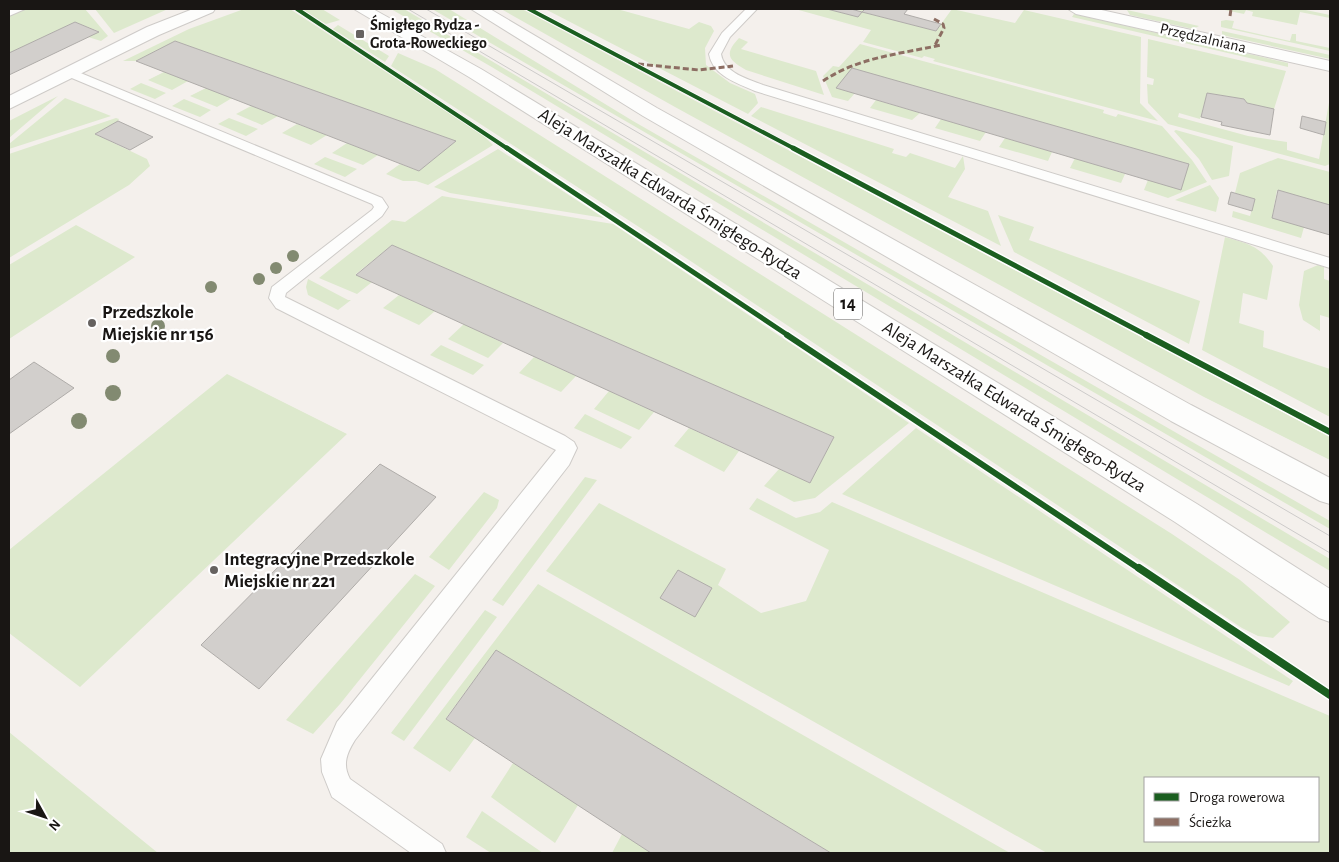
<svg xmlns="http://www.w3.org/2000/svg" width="1339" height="862" font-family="'Alegreya Sans',sans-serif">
  <rect width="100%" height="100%" fill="#f4f0ec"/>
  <path fill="#dde9cd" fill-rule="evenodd" d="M25 9H85L108 36 101 41 88 37 98 31 75 22 9 53V15Z
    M95 9H168L114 33Z
    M244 9H290L485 137 493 145 428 185 416 181H403L386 174 400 164 419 171 456 141 175 41 136 61H123L189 29Z
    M302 9H322L340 20 326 24Z
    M391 9H404L1330 559V571L490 66Z
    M432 9H449L633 121 1330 521V529Z
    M501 9H522L1330 437V460L1204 397 675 107Z
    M545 9H617L689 29 699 22 711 26 714 31 705 48 706 65 730 83 755 94 758 103 748 114Z
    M795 9H827L858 17 862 11 851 9H865L862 12 936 31 952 9 1015 23 1024 10 1141 37 1140 103 1158 121 933 61 935 59 924 56 922 58 863 42 871 30Z
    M1220 9H1301L1330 15V18L1300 12 1297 25 1252 16 1253 12 1246 10 1244 14Z
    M1127 10 1199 26 1193 29 1130 15Z
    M1074 14 1288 63V67L1072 17Z
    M1226 20 1234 21 1232 28 1290 41 1292 34H1296V41L1330 48V51L1221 27V21Z
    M338 25 389 56 385 62 333 29Z
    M1222 31 1330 55V59L1222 35Z
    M739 38 748 42 741 49 816 71 824 95 746 70C728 60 724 54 739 38Z
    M1148 39 1286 71 1274 109 1247 103 1244 99 1207 93 1200 119 1179 113 1178 117 1248 136 1287 142V150L1319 159 1330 97V164L1325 166 1168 124 1148 103 1147 84 1153 85 1154 79 1147 77Z
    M860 44 1104 110 1103 113 1116 117 1118 114 1162 126 1192 160 1207 182 1168 198 1144 190 1148 180 853 68 836 88 855 93 848 101 832 97 823 76 833 66 839 67Z
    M398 53 435 69 1172 534 1240 580 1290 622 1273 638 1258 636 1242 628 656 238 391 66Z
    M164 72 188 81 172 90 148 80Z
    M141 83 166 93 155 99 130 89Z
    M206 88 232 98 217 107 190 96Z
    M58 96 9 138V121Z
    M65 98 111 116 9 149V144Z
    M184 99 211 110 200 117 172 106Z
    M876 100 920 113 912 120 870 108Z
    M251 106 278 116 262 125 236 114Z
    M761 107 894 149 892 153 906 157 910 153 955 168 963 156 965 169 948 197 988 211 1001 246 751 116Z
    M116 118 119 119 118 121 95 134 147 159 150 166 129 185 9 258V154Z
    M229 118 258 129 246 136 218 124Z
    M941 119 986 132 980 141 935 128Z
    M297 124 327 135 311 145 282 133Z
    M1176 130 1233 146 1229 176 1212 180 1199 159 1174 131Z
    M1005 138 1052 152 1048 161 999 147Z
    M347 143 378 155 363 165 332 153Z
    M498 149 504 153 604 218 450 193 434 187Z
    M325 157 357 169 345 177 314 164Z
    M1075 158 1125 174 1121 183 1070 168Z
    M1278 158 1330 172V205L1277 190 1272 217 1304 227 1301 238 1232 217 1233 211 1250 216 1255 199 1235 193 1240 173Z
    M1210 185 1219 198 1216 212 1175 200Z
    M442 196 613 224 909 423 815 498 794 502 764 486 779 469 810 483 834 437 392 245 356 274 372 282 357 294 319 278 392 220 405 222Z
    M998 215 1034 227 1029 240 1200 301 1189 344 1014 252Z
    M76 225 135 257 9 339V265Z
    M1225 237C1248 244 1259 245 1273 266L1267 300 1243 293 1239 323 1264 331 1263 347 1330 369V417L1202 350Z
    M1318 265 1324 267V279L1330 281V318L1320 315V331L1303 320 1299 305 1304 271Z
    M308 279 348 300H351L338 310 308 295 306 287Z
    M399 295 435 311 419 325 383 308Z
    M464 324 503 343 488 358 448 339Z
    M441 345 484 365 473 375 430 355Z
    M534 357 576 376 561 392 519 373Z
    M227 374 347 434 80 687 9 633V550Z
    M609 391 654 412 639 430 594 409Z
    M585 414 632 437 621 449 574 428Z
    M689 428 739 451 724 472 674 446Z
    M916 428 1293 681 1289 686 842 494Z
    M585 477 597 480 503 606 492 600Z
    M484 492 499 500 497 508 449 570 429 557Z
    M757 498 796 518 820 512 832 502 1330 716V853H1047L546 571 599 503 726 569 718 585 761 613 806 601 829 550 749 509ZM1145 778H1318V841H1145Z
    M415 574 435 586 340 704 313 734 286 720Z
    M538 584 1010 853H831L496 650 446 718 475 738 450 772 413 748Z
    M485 610 497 617 404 741 391 733Z
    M9 732 158 853H9Z
    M513 763 578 805 555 843 491 797Z
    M482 811 543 853H491L466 837Z
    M622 834 651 853H612Z"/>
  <path fill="#d2cfcc" stroke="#afaca9" d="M827 9H851L862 12 858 17Z
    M865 9H908L904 14 941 24 936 31 862 12Z
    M75 22 99 32 9 75V53Z
    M175 41 456 141 419 171 136 61Z
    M852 68 1189 164 1181 190 836 88Z
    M1207 93 1244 99 1247 103 1274 109 1270 135 1221 125 1222 122 1201 117Z
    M1302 116 1326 122 1324 135 1300 128Z
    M118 121 153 137 130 150 95 134Z
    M1278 190 1330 205V235L1272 218Z
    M1231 192 1255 199 1252 211 1228 204Z
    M392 245 834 437 810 483 356 275Z
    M34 362 74 388 9 434V380Z
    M380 464 436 497 259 689 201 645Z
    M678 570 712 588 695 617 660 598Z
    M496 650 831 853H651L446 719Z"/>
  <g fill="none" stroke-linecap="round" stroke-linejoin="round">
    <g stroke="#cecbc8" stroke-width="2">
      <path id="lane" d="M9 9H25L9 16Z
        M746 9H757L730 37 721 54C724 73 748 79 763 85L1330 258V268L755 91C737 83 713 76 709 54L722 33Z
        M71 69 382 198 388 207 382 216 286 293 285 297 565 436 574 442 577 448 569 465 355 740C347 753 342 764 350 779L442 844 446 853H411L332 797 322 772 321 759 337 722 556 450 276 308 269 298 272 287 372 210 374 207 372 204 67 76 65 73 67 70Z"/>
    </g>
    <g stroke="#cecbc8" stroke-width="2">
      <path id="street" d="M193 9H215L213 12 159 35 9 109V96L147 27Z"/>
    </g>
    <g stroke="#cecbc8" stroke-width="2">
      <path id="secondary" d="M1068 9H1097L1330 61V71L1076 14Z"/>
    </g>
    <g stroke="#cecbc8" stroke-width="2">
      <path id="primary" d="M354 9H373L481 69 1197 504 1330 589V622L1319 618 1175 522 469 77Z
        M471 9H490L657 108 1191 405 1330 478V504L1320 501 1171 421 643 116Z"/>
    </g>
    <use href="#lane" fill="#fdfdfc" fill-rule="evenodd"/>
    <use href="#street" fill="#fdfdfc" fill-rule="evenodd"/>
    <use href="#secondary" fill="#fdfdfc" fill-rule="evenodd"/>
    <use href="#primary" fill="#fdfdfc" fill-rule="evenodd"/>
    <path stroke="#cdcbca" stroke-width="1" d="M408 9 1330 553
      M426 9 1330 536"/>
    <path stroke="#8d6e63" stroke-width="3" stroke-dasharray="6 3" stroke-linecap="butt" d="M1230 16 1231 9
      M934 19 943 24 944 28 934 47
      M638 64 699 70 733 66
      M823 81C859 57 900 54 941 45"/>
    <g stroke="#fff" stroke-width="5.5">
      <path id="cycleway-far3" d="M297 9 508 149
        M529 9 795 149"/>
    </g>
    <g stroke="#fff" stroke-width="8">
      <path id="cycleway-far2" d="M507 148 789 336
        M793 148 1148 336"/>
    </g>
    <g stroke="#fff" stroke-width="9">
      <path id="cycleway-far1" d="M787 335 1141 570
        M1146 335 1330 432"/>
    </g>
    <g stroke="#fff" stroke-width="11">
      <path id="cycleway" d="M1139 568 1330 695"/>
    </g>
    <use href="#cycleway-far3" stroke="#1b5e20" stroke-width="4"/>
    <use href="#cycleway-far2" stroke="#1b5e20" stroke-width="5"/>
    <use href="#cycleway-far1" stroke="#1b5e20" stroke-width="6"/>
    <use href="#cycleway" stroke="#1b5e20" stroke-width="8"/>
  </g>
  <g fill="#828a71">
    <circle cx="293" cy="256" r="6"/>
    <circle cx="276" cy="268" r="6"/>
    <circle cx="259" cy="279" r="6"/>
    <circle cx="211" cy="287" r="6"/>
    <circle cx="158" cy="326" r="7"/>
    <circle cx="113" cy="356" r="7"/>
    <circle cx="113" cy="393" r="8"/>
    <circle cx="79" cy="421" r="8"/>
  </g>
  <g fill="#666260" stroke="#fff" stroke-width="2">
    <rect x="355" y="29" width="10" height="10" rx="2.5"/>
    <circle cx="92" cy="323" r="5"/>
    <circle cx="214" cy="570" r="5"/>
  </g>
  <g text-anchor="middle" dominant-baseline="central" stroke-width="4.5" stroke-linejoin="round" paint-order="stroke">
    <g font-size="16" font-weight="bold" fill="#191614" stroke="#fff" text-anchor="start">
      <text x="370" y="25">Śmigłego Rydza -<tspan x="370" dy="18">Grota-Roweckiego</tspan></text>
    </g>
    <g font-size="16" fill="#191614" stroke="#fff">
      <text transform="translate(1203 38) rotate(13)">Przędzalniana</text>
    </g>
    <rect fill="#fff" stroke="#5e5c5a" stroke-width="1" x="834" y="288.5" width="28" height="31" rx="4"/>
    <g font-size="18" font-weight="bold" fill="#191614">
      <text x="848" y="304">14</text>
    </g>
    <g font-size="19" fill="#191614" stroke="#fff">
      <text transform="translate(670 194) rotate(32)">Aleja Marszałka Edwarda Śmigłego-Rydza</text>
      <text transform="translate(1014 407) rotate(32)">Aleja Marszałka Edwarda Śmigłego-Rydza</text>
    </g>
    <g font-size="19" font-weight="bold" fill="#191614" stroke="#fff" text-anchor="start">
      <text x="102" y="312">Przedszkole<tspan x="102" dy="22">Miejskie nr 156</tspan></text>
      <text x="224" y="559">Integracyjne Przedszkole<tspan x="224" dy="22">Miejskie nr 221</tspan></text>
    </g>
  </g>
  <rect width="1339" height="862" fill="none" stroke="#191614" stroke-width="20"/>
  <rect x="1144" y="777" width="175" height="65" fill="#ffffff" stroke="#a3a2a1"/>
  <rect x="1154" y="793" width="25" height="8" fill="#1b5e20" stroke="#a3a2a1"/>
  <text x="1189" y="802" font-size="15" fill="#191614">Droga rowerowa</text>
  <rect x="1154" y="818" width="25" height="8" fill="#8d6e63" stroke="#a3a2a1"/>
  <text x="1189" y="827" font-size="15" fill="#191614">Ścieżka</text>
  <g transform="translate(45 817) rotate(130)" stroke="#ffffff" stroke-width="4" paint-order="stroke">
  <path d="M0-4L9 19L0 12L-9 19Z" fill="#191614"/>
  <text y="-8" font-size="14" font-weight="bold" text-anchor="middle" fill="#191614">N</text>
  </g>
</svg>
